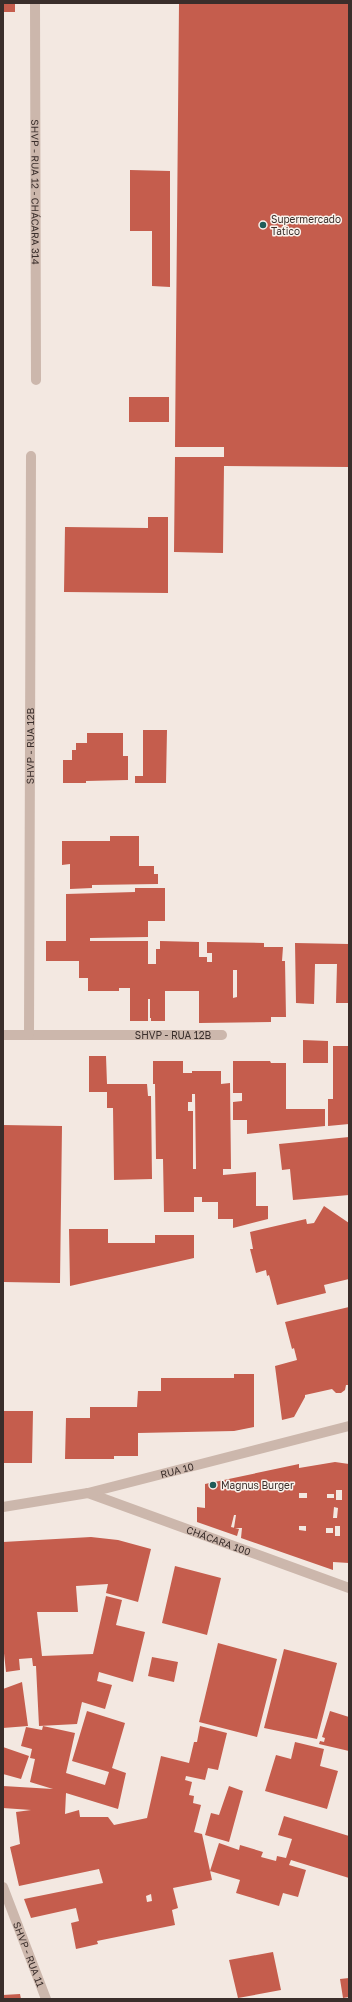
<svg xmlns="http://www.w3.org/2000/svg" width="352" height="2002" font-family="'Golos Text',sans-serif">
  <rect width="100%" height="100%" fill="#f3e8e1"/>
  <path fill="#c55d4d" fill-rule="evenodd" d="M3 3H15V12H3Z
    M179 3H349V467L224 466 223 553 174 552 175 457H224V447H175Z
    M130 170 170 171V287L152 286V231H130Z
    M129 397H169V422H129Z
    M148 517H168V593L64 592 65 527 148 528Z
    M143 730H167L166 783H135V776H143Z
    M87 733H123V756H128V780L86 781V783H63V760H72V750H76V743H87Z
    M110 836H139V866H154V874H158V884L92 885V888L70 889V864L62 865V841H110Z
    M135 888H165V921H148V937L90 938V941H148V964H156V949H160V941L199 942V957H207V962H212V953H207V942L264 943V947H283L282 961H285L286 1017H271V1022L199 1023V991H165V1021H151V1018H150V999H148V1021H130V988H119V991H88V978H79V961H46V941H66V894L135 892ZM233 970H237V997L233 998Z
    M295 943 349 944V1003H336L337 964H315L314 1004 296 1003Z
    M303 1040 328 1041V1063H303Z
    M333 1046H349V1124L328 1126V1099H333Z
    M89 1056H106L107 1084H147L148 1096H151L152 1179 114 1180 113 1108H107V1092H89Z
    M153 1061H183V1073H192V1071H221V1084L230 1083 231 1169H223V1175L256 1172V1206H268V1219L233 1228V1219H218V1202H202V1197H194V1212H164L163 1159H156L155 1084H153ZM192 1094H195L196 1169H193V1111H188V1102H192Z
    M233 1061H270L271 1063H286V1109H325V1126L247 1134V1120H233V1102L242 1101V1093H233Z
    M3 1125 62 1126 60 1283 3 1282Z
    M349 1137V1195L293 1200 290 1169 282 1170 279 1144Z
    M324 1206 349 1223V1279L324 1285 326 1293 277 1305 269 1275 267 1276 266 1270 256 1273 250 1249H253L250 1232 306 1219 307 1224 314 1223Z
    M69 1229H108V1243H155V1235H194V1258L70 1286Z
    M349 1307V1385H346L345 1390 341 1393H336L332 1389 305 1395V1397L294 1417 282 1420 275 1366 297 1360 294 1348 292 1349 285 1322Z
    M234 1374H254V1427L234 1431 138 1433V1456H114V1459H65L66 1418H90V1407H137L138 1391H161V1378H234Z
    M3 1411H33L32 1463H3Z
    M335 1462 349 1464V1563L333 1562V1570L241 1538 242 1528H234L236 1515H234L231 1527 239 1529 237 1536 197 1522V1507L205 1508V1484L299 1464V1468ZM336 1490H342V1500H336ZM299 1493H307V1498H299ZM327 1494H334V1498H327ZM334 1507 338 1508 337 1518H333ZM299 1526H306V1531L299 1530ZM335 1526H340V1536H335ZM326 1528H333V1533H326Z
    M91 1537 118 1540 151 1549 138 1602 106 1593 108 1584 76 1586 78 1612H37L42 1656 93 1654 106 1596 122 1600 116 1625 145 1632 133 1682 99 1672 97 1681 112 1685 105 1709 82 1702 77 1724 39 1726 36 1666H33L32 1658 19 1659 20 1670 6 1672 3 1644V1542Z
    M175 1566 221 1578 207 1635 162 1623Z
    M218 1643 277 1659 257 1737 199 1722Z
    M284 1649 337 1663 317 1739 264 1728Z
    M152 1657 178 1662 174 1682 148 1676Z
    M22 1682 28 1726 3 1728V1689Z
    M87 1711 125 1723 112 1768 126 1773 118 1809 66 1793 65 1814 79 1810 80 1817H108L114 1825 147 1818 161 1756 189 1763 194 1742H197L200 1726 227 1733 218 1770 208 1768 205 1780 186 1776 185 1780 192 1782 189 1795 194 1796 193 1803 201 1805 194 1832 202 1834 212 1880 173 1888 178 1908 172 1910 175 1925 97 1941 98 1944 76 1949 71 1923 79 1921 76 1908 31 1918 24 1899 103 1883 99 1869 19 1886 10 1847 20 1844 16 1812 31 1810 3 1808V1786L53 1789 30 1782 35 1759 30 1758 32 1749 21 1746 26 1727 42 1730 43 1726 75 1733 66 1773 105 1785 109 1772 72 1761ZM151 1894 152 1901 147 1902 146 1896Z
    M330 1711 349 1717V1751L319 1744 320 1741 324 1742 325 1738 322 1737Z
    M295 1742 324 1749 320 1766 338 1771 327 1809 265 1791 276 1755 291 1759Z
    M3 1747 29 1756 21 1779 3 1774Z
    M229 1786 243 1791 229 1842 205 1835 211 1813 219 1815Z
    M284 1816 349 1836V1878L291 1860 289 1865 306 1870 298 1897 283 1893 279 1906 236 1893 240 1880 210 1871 219 1843 239 1850 240 1845 263 1852 261 1857 276 1861 277 1856 286 1858 292 1839 278 1835Z
    M273 1952 281 1990 238 1998 229 1960Z
    M349 1978V1997L343 1998 340 1979Z
    M20 1994 21 1999H3V1995Z"/>
  <g fill="none" stroke-linecap="round" stroke-linejoin="round">
    <g stroke="#ccb7ac" stroke-width="10">
      <path id="s1" d="M35 3 36 380"/>
      <path id="s2" d="M3 1035H222"/>
      <path id="s3" d="M29 1035 31 456"/>
      <path id="s4" d="M88 1493 349 1588"/>
      <path id="s5" d="M3 1507 88 1493 349 1426"/>
      <path id="s6" d="M3 1887 46 1999"/>
    </g>
  </g>
  <g fill="#205c59" stroke="#faf3ed" stroke-width="1.5">
    <circle cx="263" cy="225" r="4"/>
    <circle cx="213" cy="1485" r="4"/>
  </g>
  <g text-anchor="middle" dominant-baseline="central" stroke-width="3" stroke-linejoin="round" paint-order="stroke">
    <g font-size="10" fill="#3a2e2b" stroke="#faf3ed">
      <text stroke="none"><textPath href="#s1" startOffset="189">SHVP - RUA 12 - CHÁCARA 314</textPath></text>
      <text stroke="none"><textPath href="#s3" startOffset="289">SHVP - RUA 12B</textPath></text>
      <text stroke="none"><textPath href="#s2" startOffset="170">SHVP - RUA 12B</textPath></text>
      <text stroke="none"><textPath href="#s5" startOffset="178">RUA 10</textPath></text>
      <text stroke="none"><textPath href="#s4" startOffset="139">CHÁCARA 100</textPath></text>
      <text stroke="none"><textPath href="#s6" startOffset="72">SHVP - RUA 11</textPath></text>
    </g>
    <g font-size="10" fill="#3a2e2b" stroke="#faf3ed" text-anchor="start">
      <text x="271" y="219">Supermercado<tspan x="271" dy="12">Tatico</tspan></text>
      <text x="221" y="1485">Magnus Burger</text>
    </g>
  </g>
  <rect width="352" height="2002" fill="none" stroke="#3a2e2b" stroke-width="8"/>
</svg>
